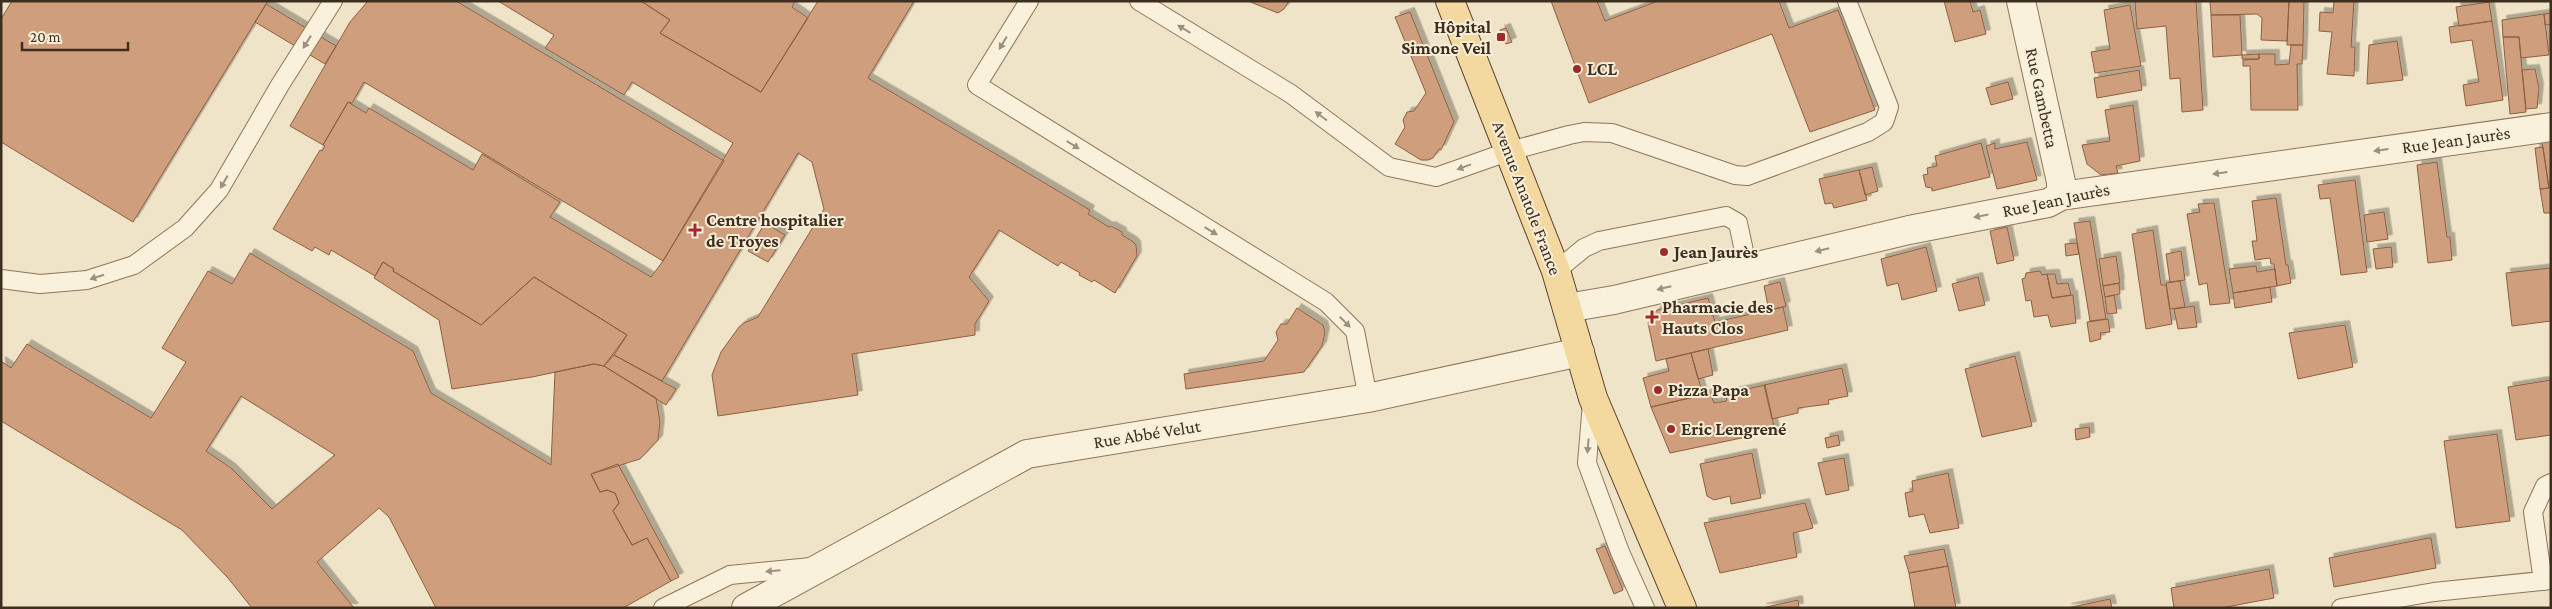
<svg xmlns="http://www.w3.org/2000/svg" width="2552" height="609" font-family="'Crimson Pro',serif">
  <defs>
    <filter id="shadow"><feDropShadow dx="4.5" dy="-4.5" stdDeviation="0" flood-color="#0004"/></filter>
  </defs>
  <rect width="100%" height="100%" fill="#f0e4c8"/>
  <path fill="#cf9f7d" stroke="#8d5f41" fill-rule="evenodd" filter="url(#shadow)" d="M12 1H268L133 222 1 142V19Z
    M368 1H456L724 161 663 261 364 82 352 103 348 102 323 145 290 126 350 22Z
    M498 1H641L670 20 660 33 761 92 818 1H914L868 78 1090 210 1088 214 1109 227 1111 226 1122 232V235L1132 241 1136 245 1137 256 1115 293 1094 280 1092 282 1079 275 1080 273 1061 262 1058 266 999 230 969 277 989 301 975 324V335L852 354 858 395 718 416 712 375 721 352 739 327 744 323 758 317 824 209 812 162 798 153 662 381 614 355 627 335 534 277 481 325 393 271 394 269 383 262 375 276 331 250 329 255 315 247 312 251 273 229 320 150 322 151 325 146 323 145 348 102 366 113 369 108 473 170 482 154 560 202 550 217 651 277 663 261 733 143 632 82 624 95 545 48 554 35Z
    M641 1H795L792 7 808 18 761 92 660 33 670 20Z
    M1248 1H1289L1284 9 1278 13Z
    M1551 1H1597L1605 21 1658 1H1779L1789 28 1838 10 1875 110 1810 132 1772 34 1589 103Z
    M1944 1H1970L1973 12 1980 10 1986 34 1955 42Z
    M2135 1H2196L2203 110 2182 112 2180 78 2170 79 2166 26 2137 29Z
    M2210 1H2289L2287 41 2261 40 2262 18 2257 14 2211 15Z
    M2289 1H2304L2303 45H2287Z
    M2334 1H2354L2351 47H2355L2354 76 2327 74 2332 32 2319 31 2320 12 2333 13Z
    M2489 2 2492 21 2459 26 2456 7Z
    M266 4 336 46 325 64 255 22Z
    M2130 5 2141 66 2095 73 2091 52 2110 49 2104 10Z
    M1410 12 1454 122 1441 150 1439 149 1433 158 1428 160H1421L1395 144 1405 127 1403 120 1407 112 1414 111 1426 93 1395 17Z
    M2551 13V24L2545 25 2544 14Z
    M2544 14 2549 55 2521 58 2519 37H2503L2502 20Z
    M2211 15H2240L2242 55 2213 57Z
    M2492 21 2503 100 2466 106 2463 85 2479 82 2472 40 2451 43 2449 27Z
    M1506 28 1512 42 1506 44 1500 30Z
    M2503 37H2519L2526 112 2510 114Z
    M2397 41 2403 80 2367 84 2369 45Z
    M2291 45H2303L2302 64H2297L2298 110H2251L2250 66H2243V60L2259 59V54H2275V65L2289 64Z
    M2259 54V59H2242V55Z
    M2535 69 2539 88 2537 108 2526 109 2522 70Z
    M2139 70 2142 90 2097 98 2094 78Z
    M2008 82 2013 99 1991 105 1986 88Z
    M2133 105 2140 161 2116 166 2118 173 2101 175 2087 164 2082 145 2110 141 2105 110Z
    M2551 141V213H2544L2540 189 2549 188 2542 142Z
    M2027 142 2037 180 1997 189 1986 146 1995 143V149Z
    M1981 143 1990 177 1932 191V188L1926 187 1923 175 1928 174 1927 168 1937 166 1935 156Z
    M2543 147 2549 188 2540 189 2535 148Z
    M2437 162 2447 237H2450L2452 260 2428 263 2417 165Z
    M1872 167 1878 191 1865 195 1859 170Z
    M1859 170 1867 200 1834 208 1832 203 1825 204 1819 179Z
    M2355 180 2367 272 2341 275 2330 198 2320 199 2318 185Z
    M2276 198 2286 265H2288L2291 283 2277 286 2274 264H2271L2270 258 2255 260 2252 241H2257L2252 201Z
    M2214 203 2230 303 2210 305 2207 283 2199 285 2187 214 2200 212 2198 204Z
    M2384 212 2388 239 2367 242 2364 215Z
    M2090 221 2106 319 2090 321 2074 223Z
    M765 223 785 235 768 262 748 251Z
    M2007 227 2014 260 1997 264 1990 231Z
    M2153 230 2161 285H2166L2172 324 2146 329 2132 234Z
    M2077 243 2079 254 2066 256 2065 244Z
    M1926 247 1937 291 1902 300 1898 283 1887 286 1881 259Z
    M2391 247 2393 267 2376 269 2373 249Z
    M2181 251 2185 280 2170 282 2166 254Z
    M250 253 413 351 431 393 551 465 555 372 594 364 604 366 656 398 660 422 658 440 640 459 591 474 600 492 607 490 615 493 619 503 613 511 632 545 647 538 671 581 623 608H436L389 517 379 508 317 562 354 608H252L228 578 182 530 1 421V361L11 368 27 344 151 418 186 362 162 348 208 271 232 284ZM241 396 335 455 272 509 231 468 206 451Z
    M2116 256 2120 283 2103 286 2099 259Z
    M383 262 394 269 393 271 481 325 534 277 627 335 604 366 594 364 532 377 452 389 439 320 374 278Z
    M2256 266 2257 272 2275 269 2277 286 2233 293 2229 269Z
    M2550 268 2551 321 2512 326 2506 273Z
    M2040 271 2042 275 2047 274 2052 298 2073 295 2076 323 2051 327 2048 315 2034 317 2031 300 2026 301 2022 279 2025 278 2026 273Z
    M2047 274H2055L2057 284 2068 283 2071 295 2052 298Z
    M1978 277 1985 305 1959 311 1952 284Z
    M2180 281 2185 307 2170 309 2166 283Z
    M1780 282 1786 306 1769 311 1764 286Z
    M2119 283 2120 294 2105 297 2103 286Z
    M2270 287 2272 302 2235 308 2233 293Z
    M2114 295 2117 313 2107 314 2105 297Z
    M1708 298 1715 322 1783 307 1788 330 1656 361 1648 323 1657 310Z
    M2194 306 2197 327 2178 329 2174 309Z
    M1297 308 1323 325 1325 332 1322 346 1304 372 1186 389 1184 374 1264 361 1278 340 1276 332 1281 324H1287Z
    M2108 319 2110 332 2100 333 2101 339 2090 342 2087 322Z
    M2345 325 2353 367 2298 379 2289 333Z
    M1708 349 1713 375 1698 379 1691 353Z
    M1691 353 1703 395 1651 407 1643 378 1669 371 1666 359Z
    M614 355 676 389 666 405 604 366Z
    M2015 356 2032 426 1982 437 1965 369Z
    M1842 368 1848 396 1828 400 1829 404 1798 408V413L1772 419 1764 385Z
    M2551 380V435L2516 440 2508 387Z
    M1765 385 1775 431 1670 453 1651 407 1710 393 1714 403 1726 401 1728 393Z
    M2089 427 2090 437 2076 440 2075 429Z
    M2497 434 2510 521 2456 528 2444 441Z
    M1838 435 1840 445 1827 448 1825 438Z
    M1752 453 1761 498 1731 504 1730 496 1714 500 1707 496 1700 464Z
    M1844 458 1849 490 1826 495 1818 463Z
    M618 464 679 577 671 581 647 538 632 545 613 511 619 503 615 493 607 490 600 492 591 474Z
    M1948 473 1959 528 1930 533 1924 514 1909 517 1905 493 1913 491 1912 481Z
    M1805 503 1813 528 1793 533 1797 557 1720 573 1704 523Z
    M2428 538H2431L2436 568 2334 587 2329 558Z
    M1605 546 1623 590 1614 594 1596 549Z
    M1944 549 1948 566 1909 573 1904 556Z
    M1948 566 1956 608H1915L1909 573Z
    M2269 569 2274 598 2221 608H2174L2171 588Z
    M2110 599 2112 608H2067Z
    M1798 600 1799 608H1762Z"/>
  <g fill="none" stroke-linecap="round" stroke-linejoin="round">
    <g stroke="#8d765c" stroke-width="20">
      <path id="service" d="M1029 1 977 85 1326 302 1355 331 1368 398
        M1139 1 1291 94 1389 167 1436 177 1510 151 1569 135 1584 132 1612 133 1735 175 1747 176 1868 132 1884 122 1889 107 1847 1
        M1556 271 1584 248 1599 241 1726 216 1738 223 1744 251 1742 268
        M1 279 40 284 87 280 134 265 185 228 219 190 280 85 333 1
        M1592 403 1587 463 1620 552 1645 608
        M2543 581 2533 512 2545 486 2551 483
        M663 608 730 575 811 567
        M2341 608 2434 592 2551 580"/>
    </g>
    <g stroke="#8d765c" stroke-width="30">
      <path id="minor" d="M2021 1 2061 182V196
        M1567 308 1614 300 1909 230 2048 203 2061 196 2551 127
        M746 608 1027 454 1368 398 1580 352"/>
    </g>
    <g stroke="#5b4430" stroke-width="30">
      <path id="primary" d="M1450 1 1556 271 1593 398 1682 608"/>
    </g>
    <use href="#service" stroke="#faf1dc" stroke-width="18"/>
    <use href="#minor" stroke="#faf1dc" stroke-width="28"/>
    <use href="#primary" stroke="#f3d9a0" stroke-width="28"/>
  </g>
  <defs><path id="oneway-solid" d="M-6-.8H1V-3.2L6.5 0L1 3.2V.8H-6Z" transform="scale(1.25)"/></defs>
  <g fill="#9c907e">
    <use href="#oneway-solid" transform="translate(1184 29) rotate(-149)"/>
    <use href="#oneway-solid" transform="translate(307 42) rotate(122)"/>
    <use href="#oneway-solid" transform="translate(1003 43) rotate(121)"/>
    <use href="#oneway-solid" transform="translate(1321 116) rotate(-143)"/>
    <use href="#oneway-solid" transform="translate(1073 145) rotate(32)"/>
    <use href="#oneway-solid" transform="translate(2381 150) rotate(172)"/>
    <use href="#oneway-solid" transform="translate(1464 167) rotate(160)"/>
    <use href="#oneway-solid" transform="translate(2220 173) rotate(172)"/>
    <use href="#oneway-solid" transform="translate(224 182) rotate(120)"/>
    <use href="#oneway-solid" transform="translate(1981 216) rotate(169)"/>
    <use href="#oneway-solid" transform="translate(1211 231) rotate(31)"/>
    <use href="#oneway-solid" transform="translate(1822 250) rotate(167)"/>
    <use href="#oneway-solid" transform="translate(97 277) rotate(162)"/>
    <use href="#oneway-solid" transform="translate(1664 288) rotate(166)"/>
    <use href="#oneway-solid" transform="translate(1345 322) rotate(45)"/>
    <use href="#oneway-solid" transform="translate(1588 446) rotate(95)"/>
    <use href="#oneway-solid" transform="translate(773 571) rotate(175)"/>
  </g>
  <g fill="#9e2a2b" stroke="#f7eed8" stroke-width="2">
    <rect x="1496" y="32" width="10" height="10" rx="2.5"/>
    <circle cx="1577" cy="69" r="5"/>
    <path d="M692.5 222.5h5v5h5v5h-5v5h-5v-5h-5v-5h5z"/>
    <circle cx="1664" cy="252" r="5"/>
    <path d="M1649.5 309.5h5v5h5v5h-5v5h-5v-5h-5v-5h5z"/>
    <circle cx="1658" cy="390" r="5"/>
    <circle cx="1671" cy="429" r="5"/>
  </g>
  <g text-anchor="middle" dominant-baseline="central" stroke-width="4" stroke-linejoin="round" paint-order="stroke">
    <g font-size="18" font-weight="bold" fill="#3d2e20" stroke="#f7eed8" text-anchor="start">
      <text x="1491" y="27" text-anchor="end">Hôpital<tspan x="1491" dy="21">Simone Veil</tspan></text>
      <text x="1587" y="69">LCL</text>
      <text x="706" y="220">Centre hospitalier<tspan x="706" dy="21">de Troyes</tspan></text>
      <text x="1674" y="252">Jean Jaurès</text>
      <text x="1662" y="307">Pharmacie des<tspan x="1662" dy="21">Hauts Clos</tspan></text>
      <text x="1668" y="390">Pizza Papa</text>
      <text x="1681" y="429">Eric Lengrené</text>
    </g>
    <g font-size="18" fill="#3d2e20" stroke="#f7eed8">
      <text transform="translate(2042 98) rotate(78)">Rue Gambetta</text>
      <text transform="translate(2456 140) rotate(-8)">Rue Jean Jaurès</text>
      <text transform="translate(1527 198) rotate(69)">Avenue Anatole France</text>
      <text transform="translate(2056 200) rotate(-12)">Rue Jean Jaurès</text>
      <text transform="translate(1147 434) rotate(-9)">Rue Abbé Velut</text>
    </g>
  </g>
  <rect width="2552" height="609" fill="none" stroke="#3d2e20" stroke-width="5"/>
  <path d="M22 42v8h106v-8" fill="none" stroke="#3d2e20" stroke-width="2.5"/>
  <text x="30" y="42" font-size="15" fill="#3d2e20" stroke="#f7eed8" stroke-width="4" paint-order="stroke">20 m</text>
</svg>
